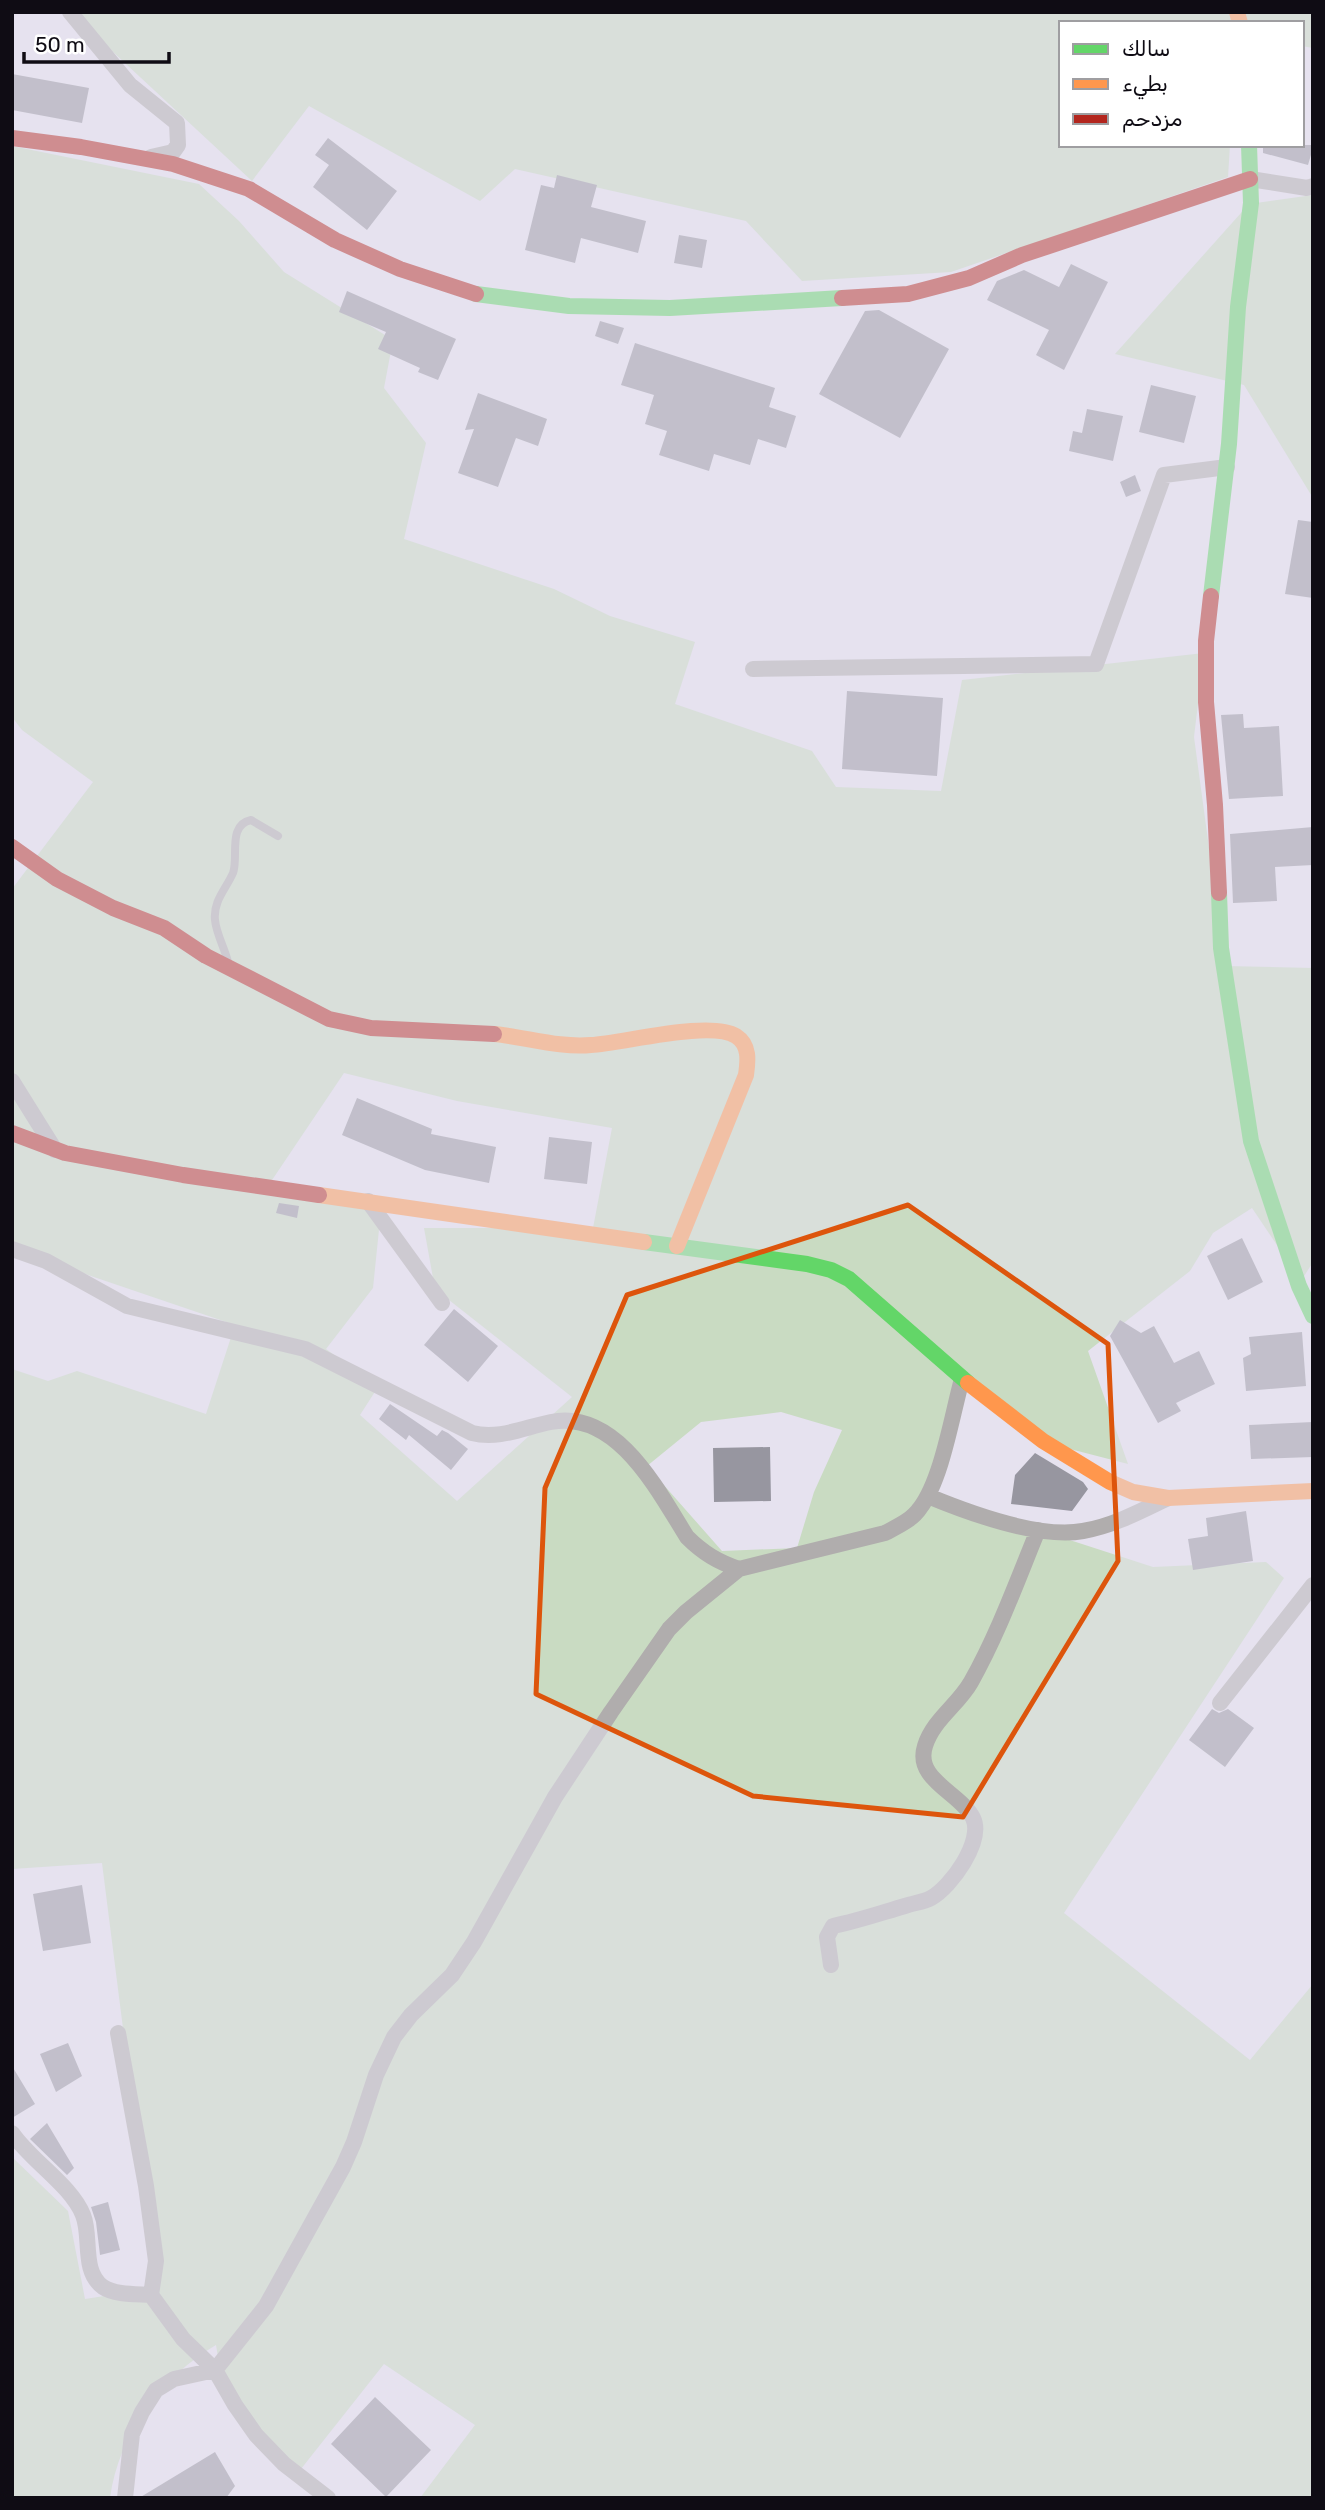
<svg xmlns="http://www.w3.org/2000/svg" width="1325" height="2510" font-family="Rubik,'Noto Sans Arabic',sans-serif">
  <rect width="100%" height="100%" fill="#e6e2ef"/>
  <path fill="#c9dbc2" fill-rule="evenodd" d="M70 12H1313V48L1302 46V23H1061V145H1230L1228 177 951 272 802 281 746 221 515 169 480 201 309 106 252 181Z
    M12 146 199 184 239 221 284 272 393 340 384 388 426 443 404 539 554 589 610 616 695 642 675 704 812 751 836 787 941 791 962 680 1204 653 1194 737 1225 966 1313 968V1262L1301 1281 1252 1208 1213 1233 1190 1271 1088 1351 1128 1464 1043 1442 965 1388 934 1496 1153 1567 1266 1562 1284 1578 1064 1913 1250 2060 1313 1984V2498H420L475 2425 384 2364 297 2474 265 2449 219 2363 216 2345C161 2377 119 2434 110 2498H12V2157L68 2211 85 2299 156 2288 102 1863 12 1869V1369L48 1381 77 1371 206 1414 235 1325 88 1275 12 1245V889L93 782 22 730 12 717ZM344 1073 457 1101 612 1128 593 1228H424L435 1289 572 1397 457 1501 360 1415 378 1387 326 1349 373 1288 381 1210 266 1189ZM781 1412 842 1430 814 1492 797 1548 722 1551 647 1466 701 1422Z
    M1313 195V498L1244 385 1115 354 1249 204Z"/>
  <path fill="#9796a0" d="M12 74 89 88 82 123 12 110Z
    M328 138 397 191 367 230 313 187 329 165 315 155Z
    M1263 145H1313V148L1308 165 1263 153Z
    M557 175 597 185 591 207 646 221 638 253 581 238 575 263 525 250 541 185 554 188Z
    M679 235 707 240 702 268 674 263Z
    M1071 264 1108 282 1064 370 1036 355 1049 330 987 300 997 281 1024 270 1059 287Z
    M347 291 456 339 438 380 418 372 420 368 378 349 386 332 339 312Z
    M879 310 949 349 900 438 819 394 865 311Z
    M600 321 624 328 618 344 595 336Z
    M635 343 775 388 769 407 796 416 786 448 758 439 750 465 714 454 709 471 659 455 667 431 645 424 654 395 621 385Z
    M1151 385 1196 396 1184 443 1139 432Z
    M478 393 547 419 538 446 516 438 498 487 458 473 474 429 465 430Z
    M1087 409 1123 416 1113 461 1069 451 1073 431 1082 433Z
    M1135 475 1141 491 1126 497 1120 482Z
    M1298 520 1313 522V598L1285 594Z
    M847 691 943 698 937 776 842 769Z
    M1243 714 1244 728 1279 726 1283 796 1229 799 1221 715Z
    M1313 827V865L1275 867 1277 901 1233 903 1230 834Z
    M357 1098 432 1129 431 1134 496 1147 489 1183 425 1170 342 1135Z
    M549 1137 592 1142 587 1184 544 1179Z
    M279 1203 299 1206 297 1218 276 1213Z
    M1242 1238 1263 1282 1228 1300 1207 1256Z
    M454 1309 498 1346 468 1382 424 1345Z
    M1120 1320 1141 1333 1154 1326 1174 1363 1199 1351 1215 1384 1176 1403 1181 1411 1158 1423 1110 1336Z
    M1302 1332 1306 1386 1246 1391 1243 1358 1251 1354 1249 1337Z
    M390 1404 437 1436 442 1430 448 1433 468 1449 451 1470 409 1435 406 1440 379 1419Z
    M1313 1422V1457L1251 1459 1249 1425Z
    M770 1447 771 1501 714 1502 713 1448Z
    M1035 1453 1083 1482 1088 1489 1072 1511 1011 1504 1015 1475Z
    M1246 1511 1253 1561 1193 1570 1188 1539 1208 1536 1206 1518Z
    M1212 1709 1219 1713 1228 1709 1254 1728 1225 1767 1189 1740Z
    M82 1885 91 1943 43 1951 33 1894Z
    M68 2043 82 2076 56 2092 40 2054Z
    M12 2066 35 2104 12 2118Z
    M47 2123 74 2168 67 2175 30 2139Z
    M108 2202 120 2250 100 2255 96 2222 91 2207Z
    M375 2397 431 2450 386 2497 331 2444Z
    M215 2452 235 2486 226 2498H139Z"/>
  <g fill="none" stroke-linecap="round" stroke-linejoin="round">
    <path stroke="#b0adad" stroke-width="8" d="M228 962C225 949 216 933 215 920 213 901 226 889 233 873 239 857 227 825 251 820L278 836"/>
    <path stroke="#b0adad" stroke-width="16" d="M70 12 130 85 177 123 178 145 173 152 151 157
      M1250 179 1307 188 1313 186
      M753 669 1096 664 1164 475 1227 467
      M12 1081 55 1150
      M368 1201 442 1303
      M12 1249 46 1261 127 1306 305 1349 472 1433C499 1440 525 1427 551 1422 617 1409 658 1491 687 1537 703 1553 718 1562 739 1569
      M928 1496C969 1513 1038 1539 1083 1531 1113 1526 1141 1511 1168 1498
      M1220 1703 1313 1585
      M831 1965 827 1937 833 1926C858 1921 881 1913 905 1906 913 1903 924 1902 931 1898 951 1887 984 1841 973 1818 961 1793 914 1780 925 1746 933 1720 958 1705 971 1682 998 1634 1017 1581 1038 1530
      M118 2033 146 2186 156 2261 151 2295
      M12 2133C31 2161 71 2185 83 2215 92 2237 81 2271 103 2287 115 2295 136 2294 151 2295L183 2339 215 2370 235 2405 256 2435 284 2464 328 2498
      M125 2498 132 2434 142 2412 156 2390 174 2379 215 2370 266 2306 343 2167 354 2142 376 2075 394 2037 411 2015 452 1975 474 1942 555 1797 611 1712 669 1629 686 1612 739 1569 885 1533C898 1526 912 1520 920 1508 942 1479 952 1415 962 1379"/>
    <path stroke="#63d668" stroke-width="16" d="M476 294 569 306 670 308 842 298
      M1211 596 1229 444 1238 307 1251 203 1249 145
      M1219 893 1221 948 1251 1141 1299 1286 1313 1316
      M644 1242 807 1264 831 1270 849 1279 968 1383"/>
    <path stroke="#ff974d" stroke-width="16" d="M1237 12 1240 23
      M494 1034C526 1037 559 1048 591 1045 624 1043 710 1020 736 1036 750 1045 748 1061 746 1075L677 1246
      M319 1195 644 1242
      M968 1383 1043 1441 1110 1482 1133 1492 1168 1498 1313 1491"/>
    <path stroke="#b3261e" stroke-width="16" d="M12 138 81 147 173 164 249 189 335 240 400 269 476 294
      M842 298 908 294 969 278 1022 255 1250 179
      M1211 596 1206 641V702L1215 805 1219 893
      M12 847 57 879 113 908 164 928 206 956 329 1019 371 1028 494 1034
      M12 1133 65 1153 183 1175 319 1195"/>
  </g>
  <path d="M0 0H1325V2510H0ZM908 1205 1108 1344 1118 1561 963 1817 753 1796 536 1694 545 1488 627 1295Z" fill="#e6e2ef" fill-opacity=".55" fill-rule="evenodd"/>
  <path fill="none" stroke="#dd550c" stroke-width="5" stroke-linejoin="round" d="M908 1205 1108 1344 1118 1561 963 1817 753 1796 536 1694 545 1488 627 1295Z"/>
  <rect width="1325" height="2510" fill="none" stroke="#0f0c14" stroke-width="28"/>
  <rect x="1059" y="21" width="245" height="126" fill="#ffffff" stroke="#9f9ea1" stroke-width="2"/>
  <rect x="1073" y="44" width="35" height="10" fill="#63d668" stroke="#9f9ea1" stroke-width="2"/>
  <text x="1122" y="56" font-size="21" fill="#0f0c14">سالك</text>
  <rect x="1073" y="79" width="35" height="10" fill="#ff974d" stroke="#9f9ea1" stroke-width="2"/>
  <text x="1122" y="91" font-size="21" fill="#0f0c14">بطيء</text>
  <rect x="1073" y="114" width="35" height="10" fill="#b3261e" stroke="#9f9ea1" stroke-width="2"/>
  <text x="1122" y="126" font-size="21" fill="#0f0c14">مزدحم</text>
  <path d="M24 52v10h145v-10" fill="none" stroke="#0f0c14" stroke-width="3.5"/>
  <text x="35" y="52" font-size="21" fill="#0f0c14" stroke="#ffffff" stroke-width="5" paint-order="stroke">50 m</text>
</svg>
